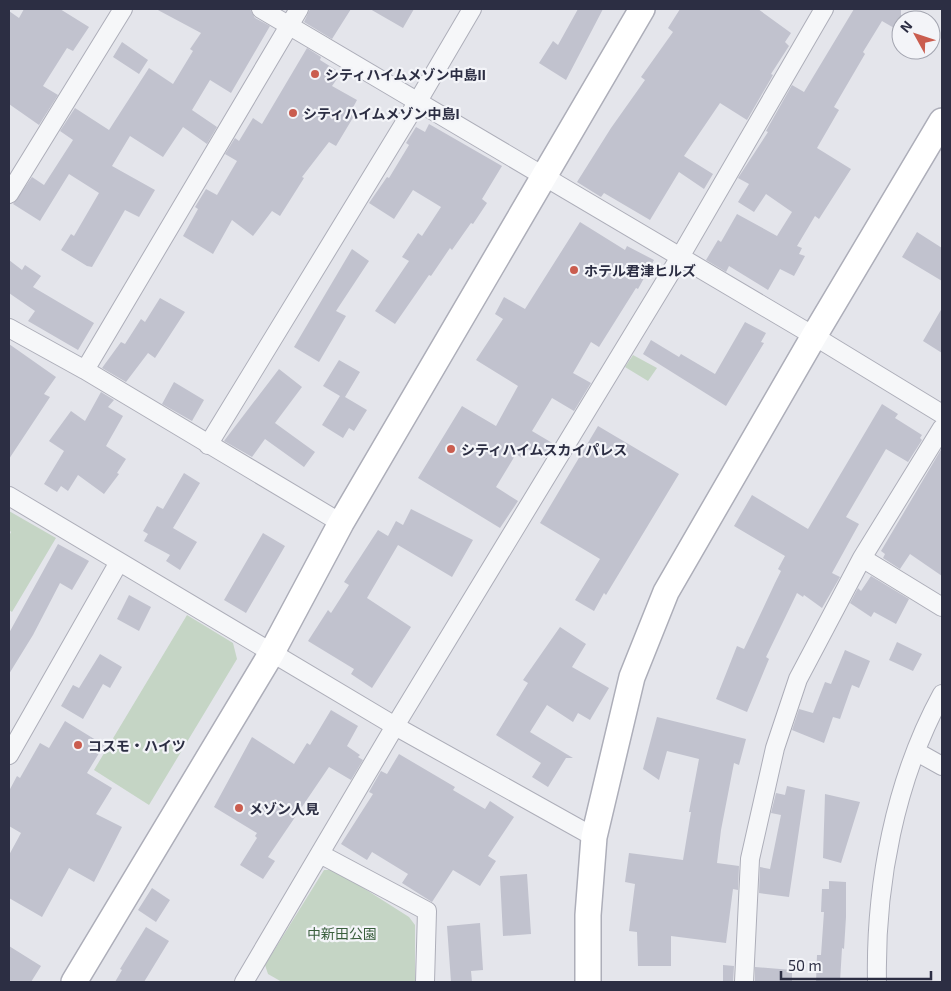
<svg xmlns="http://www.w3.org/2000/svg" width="951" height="991" font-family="'Exo 2','Noto Sans JP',sans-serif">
  <rect width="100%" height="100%" fill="#e4e5eb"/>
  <path fill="#c5d5c5" d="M633 355 657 368 648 381 625 367Z
    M9 511 56 538 12 612 9 610V536L11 532 9 530Z
    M187 615 233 643 237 659 149 805 94 770Z
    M324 870H335L409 917 415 925V982H282L268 974 265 965Z"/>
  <path fill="#c1c2ce" d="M24 9H60L89 27 73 51 67 48 43 86 58 95 39 125 9 104V11L19 18Z
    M156 9H250L255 18 270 26 231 93 210 80 192 110 217 127 207 144 183 127 163 157 130 136 112 166 155 190 139 217 125 210 92 267 87 266 61 250 71 234 74 236 99 193 69 174 40 221 13 204 32 177 44 185 73 140 60 131 75 108 109 130 149 68 173 84 193 51 190 49 201 33Z
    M310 9H351L332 39 304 22Z
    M370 9H414L403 28Z
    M578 9H603L566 80 539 63 553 41 558 45Z
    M680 9H758L791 33 785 42 789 46 771 74 773 75 747 120 720 103 684 156 713 174 704 189 679 172 650 220 604 193 601 197 577 182 611 128 645 80 641 77 673 32 668 28Z
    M854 9H901V32L882 21 863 52 865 54 834 107 839 110 817 148 851 169 819 219 815 216 797 246 802 248 799 254 805 256 794 276 780 269 768 290 729 266 726 272 706 260 718 240 721 242 737 214 777 236 792 212 766 194 754 212 738 202 749 184 738 178 768 132 766 131 792 85 804 92Z
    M122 42 148 60 139 74 113 57Z
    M307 48 321 57 320 60 341 73 332 86 357 100 350 113 354 116 336 146 329 142 302 177 304 178 280 216 272 211 253 236 232 220 213 254 183 236 198 209 195 207 206 189 217 195 237 161 225 154 235 138 239 141 253 118 262 124Z
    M429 124 502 166 482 199 487 203 473 224 471 223 452 250 450 248 431 276 429 275 395 324 375 311 409 261 402 257 418 233 422 236 441 207 413 190 394 219 369 203 387 177 389 178 409 145 406 143 416 127 425 132Z
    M580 222 625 250 627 246 654 260 638 289 636 288 599 347 591 342 573 373 591 383 574 411 552 398 532 431 554 444 545 458 528 449 522 458 516 454 496 487 518 501 500 528 418 478 462 406 496 426 518 386 476 360 503 319 495 314 504 297 525 309Z
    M917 232 942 248V281L902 257Z
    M352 249 369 261 336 311 346 316 319 362 294 347Z
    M9 260 22 270 25 265 41 276 33 287 94 323 78 350 28 321 35 311 9 293Z
    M160 298 185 312 155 358 148 353 126 382 102 368 121 342 125 344 141 319 145 322Z
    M942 308V353L923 341Z
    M745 322 766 333 761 342 764 343 726 406 643 354 651 340 679 357 681 354 715 374Z
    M9 344 56 377 44 394 50 397 9 459Z
    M339 360 360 372 345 397 367 410 354 431 349 428 343 438 322 425 340 396 323 386Z
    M279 369 302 387 275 423 315 452 304 467 265 439 252 457 224 441Z
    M174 382 204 400 192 421 162 404Z
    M101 392 114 400 108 407 123 416 106 446 126 459 117 473 119 474 104 494 78 475 68 491 61 486 57 492 44 484 64 451 49 441 71 411 85 421Z
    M882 404 898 414 895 418 922 435 920 438 922 440 908 462 886 449 846 517 859 524 832 573 840 577 822 608 804 595 803 597 797 593 766 657 769 659 747 712 716 699 737 646 744 649 775 583 781 571 778 569 785 556 734 526 752 495 808 529Z
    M598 426 679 474 606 595 604 593 594 611 575 600 600 559 540 523Z
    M942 448V576L910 554 900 569 883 558 885 554 881 551Z
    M184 473 200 483 173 528 197 542 180 570 166 561 170 555 144 541 148 534 143 531 157 506 163 509Z
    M411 509 473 540 452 577 398 545 367 598 411 627 372 688 351 674 354 669 308 641 328 610 331 613 349 585 344 582 378 530 388 536 396 521 403 525Z
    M263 533 285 546 246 613 224 600Z
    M58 544 89 561 72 590 60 583 33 635 9 674V633Z
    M871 576 909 599 896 624 874 612 871 617 850 603 858 588 861 591Z
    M129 595 151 607 139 631 117 619Z
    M560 627 586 644 572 667 609 688 590 720 578 713 573 722 547 705 530 732 573 758H566L548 787 532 777 541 763 496 735 528 683 523 680Z
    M897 642 922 654 913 671 889 660Z
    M845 650 870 661 859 688 852 685 840 719 833 717 824 743 792 730 799 709 813 713 825 682 831 684Z
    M100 654 122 667 110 688 103 684 83 719 61 706 73 685 79 688Z
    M331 710 358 726 347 746 360 755 358 757 363 760 351 780 329 767 268 857 275 861 263 879 240 865 257 838 255 836 257 833 214 807 252 737 294 764 307 743 310 745Z
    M657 717 746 739 739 765 734 763 721 830 717 863 739 866 738 890 733 889 726 943 671 936V966H638L637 932 629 931 635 884 625 882 629 853 683 860 691 812H689L699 759 667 751 659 780 643 769Z
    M65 721 104 745 87 773 112 788 96 814 122 827 94 882 69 868 42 917 9 898V855L21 833 9 826V791L17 776 20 778 40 743 49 748Z
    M399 754 455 787 453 790 485 809 490 801 514 817 488 856 496 861 480 886 453 870 432 902 402 883 408 874 372 852 367 860 341 844 373 794 369 792 381 771 387 774Z
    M787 786 805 790 789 897 759 893 760 867 770 869 781 815 771 813 776 793 785 795Z
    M825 794 860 802 841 863 823 858Z
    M527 874 531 934 503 936 500 876Z
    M829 881 846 882V917L844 949 842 948 840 982H816L817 955H821L824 912H821L822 889H829Z
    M152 888 170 900 156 922 138 910Z
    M480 923 483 970 471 971 472 982H451L447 926Z
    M146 927 169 941 144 982H115L122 970 120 969Z
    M9 946 41 966 31 982H9Z
    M723 965 734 966 733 982H723Z
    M755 967 792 970V982H755Z"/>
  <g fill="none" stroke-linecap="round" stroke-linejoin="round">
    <g stroke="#adaeb9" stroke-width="20">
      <path id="street" d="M261 9 814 336 942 414
        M9 194 123 9
        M9 328 85 370 341 523
        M85 370 299 9
        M208 445 418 101 472 9
        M9 496 395 726 594 837
        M862 558 942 607
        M917 752 942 766
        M9 755 119 562
        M320 854 427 911 425 982
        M244 982 395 726 680 257 824 9
        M744 982 750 859 775 748 798 679 862 558 942 428
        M877 982C875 885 895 780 942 694"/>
    </g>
    <g stroke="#adaeb9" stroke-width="28">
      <path id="secondary" d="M74 982 271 654 341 523 642 9
        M588 982V915L594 837 632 677 666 592 814 336 942 121"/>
    </g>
    <use href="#street" stroke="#f6f7f9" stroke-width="18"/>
    <use href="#secondary" stroke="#fff" stroke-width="25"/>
  </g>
  <g fill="#ca5d4f" stroke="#f3f4f8" stroke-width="2">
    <circle cx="315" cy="74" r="5"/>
    <circle cx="293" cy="113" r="5"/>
    <circle cx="574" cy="270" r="5"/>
    <circle cx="451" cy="449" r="5"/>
    <circle cx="78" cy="745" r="5"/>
    <circle cx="239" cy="808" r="5"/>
  </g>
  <g text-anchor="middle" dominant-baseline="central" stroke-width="4.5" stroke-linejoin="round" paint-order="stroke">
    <g font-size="14" font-weight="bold" fill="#2c2e43" stroke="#f3f4f8" text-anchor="start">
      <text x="325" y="74">シティハイムメゾン中島II</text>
      <text x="303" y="113">シティハイムメゾン中島I</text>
      <text x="584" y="270">ホテル君津ヒルズ</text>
      <text x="461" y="449">シティハイムスカイパレス</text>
      <text x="88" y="745">コスモ・ハイツ</text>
      <text x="249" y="808">メゾン人見</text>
    </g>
    <g font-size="14" fill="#395e3c" stroke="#f3f4f8">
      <text x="342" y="933">中新田公園</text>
    </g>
  </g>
  <rect width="951" height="991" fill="none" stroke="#2c2e43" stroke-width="20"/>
  <g transform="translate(916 35) rotate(310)"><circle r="24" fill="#f3f4f8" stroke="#a3a5b0"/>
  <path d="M0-4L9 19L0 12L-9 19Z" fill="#ca5d4f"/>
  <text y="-8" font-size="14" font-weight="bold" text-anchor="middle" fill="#2c2e43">N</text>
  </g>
  <path d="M781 971v8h150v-8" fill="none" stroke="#2c2e43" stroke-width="2.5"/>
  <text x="788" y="971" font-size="15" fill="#2c2e43" stroke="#f3f4f8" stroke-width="4" paint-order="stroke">50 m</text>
</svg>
